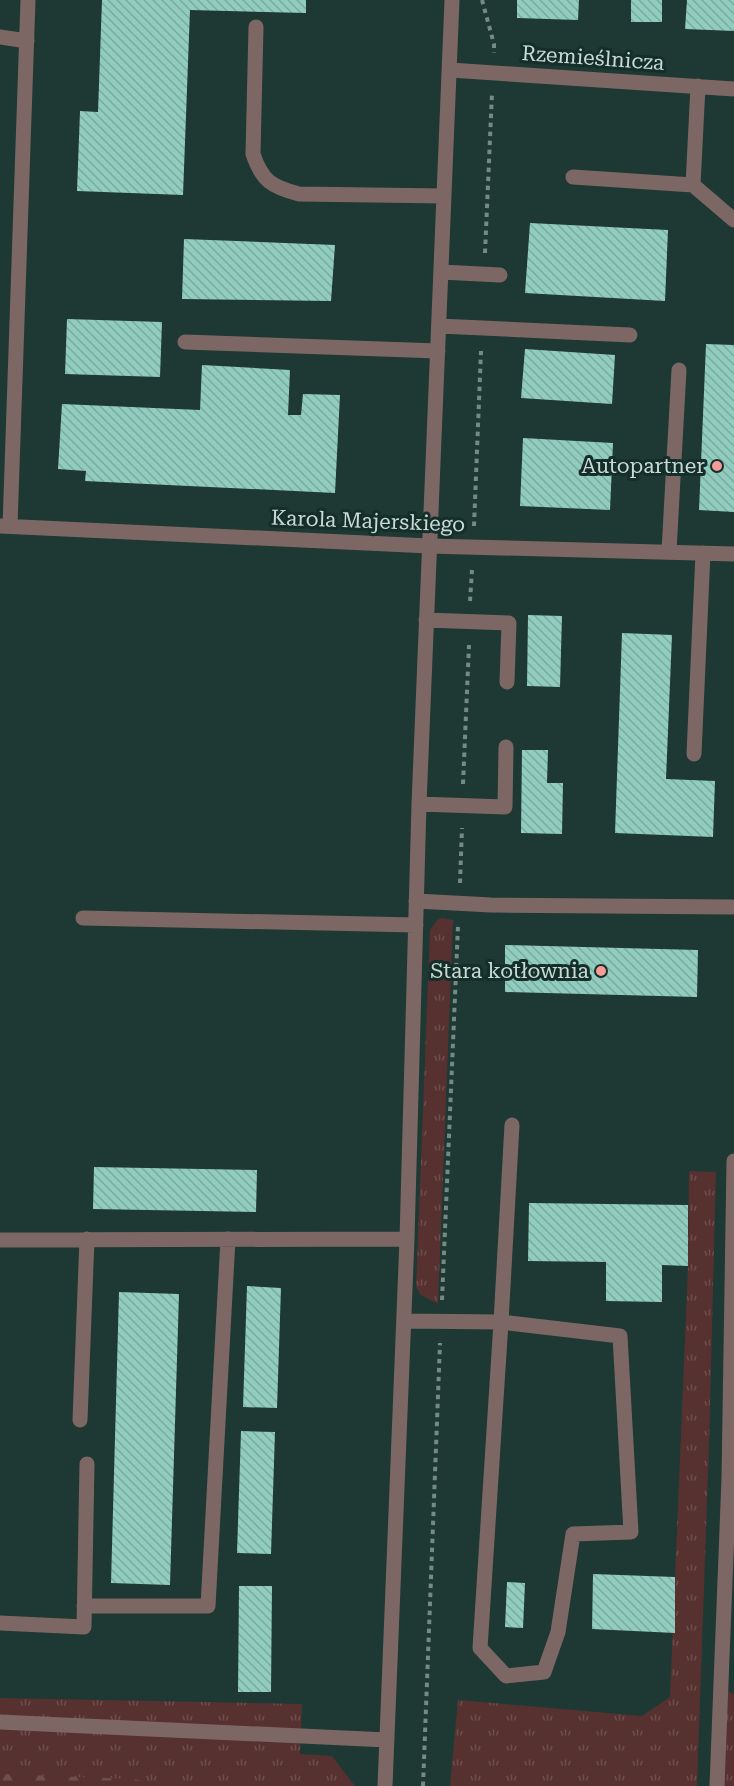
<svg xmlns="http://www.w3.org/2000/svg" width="734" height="1786" font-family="'Roboto Serif',serif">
  <defs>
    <pattern id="grass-tufts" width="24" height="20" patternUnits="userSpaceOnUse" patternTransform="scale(1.5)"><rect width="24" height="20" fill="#563130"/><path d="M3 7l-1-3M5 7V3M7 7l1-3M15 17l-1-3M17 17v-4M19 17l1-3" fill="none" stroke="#6d4e4d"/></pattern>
    <pattern id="forest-firs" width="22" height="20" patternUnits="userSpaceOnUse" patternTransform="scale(1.5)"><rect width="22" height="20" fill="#563130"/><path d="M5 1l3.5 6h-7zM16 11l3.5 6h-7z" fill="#6d4e4d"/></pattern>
    <pattern id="building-back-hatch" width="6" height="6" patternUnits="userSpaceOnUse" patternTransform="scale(1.5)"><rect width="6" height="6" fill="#91cdbf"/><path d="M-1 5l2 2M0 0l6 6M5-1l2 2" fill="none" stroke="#7caa9f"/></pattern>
  </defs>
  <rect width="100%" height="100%" fill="#1e3833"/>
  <path fill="url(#grass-tufts)" d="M442 918 453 920 438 1304 421 1295 416 1287 430 930 437 920Z
    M689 1171 716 1172 709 1445 697 1786H450L458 1700 642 1716 670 1697 688 1266Z
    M728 1691 734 1694V1786H724Z
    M0 1698 302 1704 300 1754 332 1756 355 1786H0Z"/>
  <path fill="url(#forest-firs)" d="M0 1774 134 1779 160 1786H0Z"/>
  <path fill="url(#building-back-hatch)" d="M102 0H306V13L190 10 183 195 77 191 80 111 98 112Z
    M517 0H579L578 20 517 18Z
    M631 0H662V22H631Z
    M687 0H734V31L685 29Z
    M530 223 668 230 665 301 525 293Z
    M184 239 335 245 331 301 182 299Z
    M67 319 162 322 160 377 65 374Z
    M706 344 734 345V512L699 510Z
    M525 349 615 355 612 404 521 398Z
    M202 365 290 370 288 415H301L303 394 340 395 335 493 85 481 86 471 58 469 62 404 200 410Z
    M523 438 613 443 610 510 520 506Z
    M528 615 562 616 560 687 527 686Z
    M622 633 672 635 666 779 715 781 713 837 615 833Z
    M522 750H548L547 783H563L562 834 521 833Z
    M505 945 698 950 697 997 505 992Z
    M94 1167 257 1170 256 1212 93 1209Z
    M529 1203 688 1205V1266L662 1265V1302L606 1301V1262L528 1261Z
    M247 1286 281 1288 277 1408 243 1407Z
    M119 1292 179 1294 170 1585 111 1583Z
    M241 1431 275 1432 271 1554 237 1553Z
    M593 1574 675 1577V1633L592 1629Z
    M507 1582 525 1583 523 1628 505 1627Z
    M239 1586H272L271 1692H238Z"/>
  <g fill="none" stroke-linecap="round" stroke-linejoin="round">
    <path stroke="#758a85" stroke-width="4" stroke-dasharray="4.5 4.5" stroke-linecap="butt" d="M482 0 494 44V53
      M485 253 492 93
      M474 526 481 351
      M470 601 472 570
      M463 784 469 645
      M460 883 462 828
      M442 1300 458 926
      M423 1786 440 1343"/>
    <path stroke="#7d6765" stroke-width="15" d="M256 27 253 154C262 181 272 187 299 194L444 196
      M0 37 27 41
      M450 70 734 89
      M573 177 693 185 698 86
      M693 185 734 220
      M441 272 500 275
      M439 326 630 335
      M185 342 438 351
      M0 526 429 546 734 554
      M10 526 28 0
      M669 551 679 370
      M426 620 509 623 507 682
      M694 754 703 553
      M419 804 505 807 506 747
      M416 901 491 905 732 907
      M83 918 416 925
      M0 1240 407 1239
      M404 1321 501 1322 512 1125
      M501 1322 620 1336 631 1532 573 1534 558 1632 544 1672 506 1676 480 1648Z
      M80 1420 87 1239
      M84 1606H208L228 1239
      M0 1623 84 1627 87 1464
      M0 1722 387 1740
      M385 1786 407 1239 419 804 452 0
      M717 1786 729 1478 734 1161"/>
  </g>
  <g fill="#f59b98" stroke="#142e29" stroke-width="2">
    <circle cx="717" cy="466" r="6"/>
    <circle cx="601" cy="971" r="6"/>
  </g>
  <g text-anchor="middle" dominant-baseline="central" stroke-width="6" stroke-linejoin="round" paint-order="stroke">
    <g font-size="21" fill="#cad9d5" stroke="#142e29">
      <text transform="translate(593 58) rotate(4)">Rzemieślnicza</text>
      <text transform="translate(368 521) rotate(2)">Karola Majerskiego</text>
    </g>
    <g font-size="21" fill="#cad9d5" stroke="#142e29" text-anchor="end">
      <text x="705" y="466">Autopartner</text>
      <text x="589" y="971">Stara kotłownia</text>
    </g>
  </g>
</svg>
